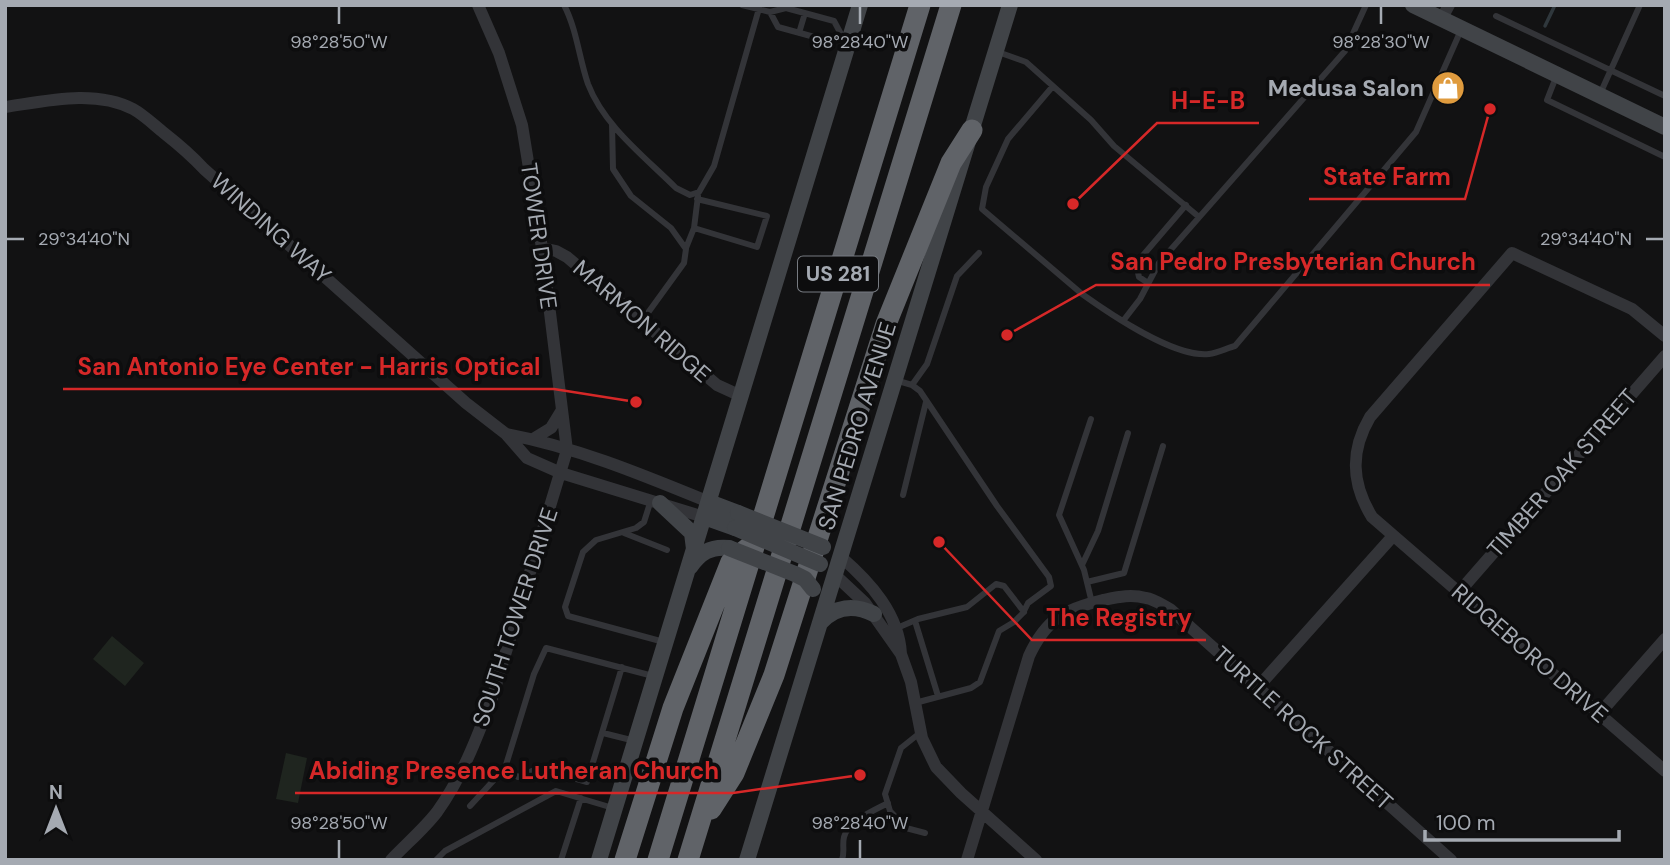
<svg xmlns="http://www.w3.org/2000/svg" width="1670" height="865" font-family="'DM Sans',sans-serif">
  <rect width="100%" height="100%" fill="#121213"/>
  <path fill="#1f251f" d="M112 636 144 663 125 686 93 659Z
    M286 753 307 758 298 803 276 799Z"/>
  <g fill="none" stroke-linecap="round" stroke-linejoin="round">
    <path stroke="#2f373c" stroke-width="3.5" d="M1545 26 1555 5"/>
    <path stroke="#333438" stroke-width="6" d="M564 5C577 30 579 58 588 84 604 126 645 157 676 188L690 195 699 192 714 166 760 5
      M742 5 770 12 786 8 834 21 841 34 849 37
      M770 12 778 27 829 41 841 34
      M1496 16 1665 96
      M799 33 805 13
      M998 52 1026 62 1091 120 1114 146 1199 217
      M1556 77 1547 100 1665 157
      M1053 86 1008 139 986 187 982 209 1082 294C1110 314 1175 358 1209 354 1218 353 1227 348 1235 346L1416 132 1461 30
      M1600 94 1640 5
      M612 124 613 169 631 196 671 228 686 249 684 263 642 321
      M694 228 757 247 767 216 697 199
      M686 248 694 228 698 196
      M1148 283 1139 277 1137 268 1139 260 1186 205
      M1123 321 1140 299 1159 263 1345 51 1366 5
      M895 380 912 385 920 391 997 506 1049 577 1051 586 1028 603 1023 613 1014 622 999 631 980 682 971 688 915 703
      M912 385 927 364 957 276 979 253
      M1091 419 1059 515 1084 570 1092 603
      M903 495 926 402
      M651 500 644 522 636 528 596 540 583 552 565 607 568 616 664 642
      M624 533 667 550
      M1082 565 1098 531 1128 433
      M1087 582 1124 573 1163 446
      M915 621 938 696
      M897 628 918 619 967 607 996 584 1004 586 1024 612
      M921 732 901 748 885 794 890 811 906 828 925 833
      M603 733 635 741
      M505 768 518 777 539 768 587 782 622 667
      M470 806 505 768 534 674 546 648 653 676
      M436 860 445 851 556 791 613 808
      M561 860 581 798
      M842 860C845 852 842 845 844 837 848 821 875 810 888 803"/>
    <path stroke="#333438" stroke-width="12" d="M1441 20 1449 5
      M5 107C46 101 95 89 133 109 144 115 154 125 164 133 178 144 191 155 204 169L466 403 506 434 527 458 561 473 704 517
      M542 248 556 251 567 257 717 385 741 396
      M1665 336 1632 309 1512 253 1370 417C1350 451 1351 483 1372 517L1665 771
      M506 434C576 447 643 475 709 502
      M533 439 551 428 562 410
      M841 557C870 582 899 614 901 654
      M835 575 865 603 901 654 911 682 922 738 936 767 961 793 1036 860
      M1460 591 1665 356
      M1258 687 1393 536
      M1600 713 1665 639
      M391 860C406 844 424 829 437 812 462 777 477 738 492 698L567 450 542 248 522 125 499 53 478 5
      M967 860 1029 656C1046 619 1065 609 1103 600 1118 597 1131 594 1146 598 1154 599 1162 605 1170 609L1451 860"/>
    <path stroke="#414448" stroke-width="16" d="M1413 5 1665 127
      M709 502 738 513
      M660 503 692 533 694 549
      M704 517 735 528
      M690 567C700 553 710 546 729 548
      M820 623C835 606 854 604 874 614
      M599 860 860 5
      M747 860 1010 5"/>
    <path stroke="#606368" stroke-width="21" d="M711 809 734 773 774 675 886 324 951 163 972 130
      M625 860 673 708 731 562 755 542
      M658 860 920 5
      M688 860 951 5"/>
    <path stroke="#414448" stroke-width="16" d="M738 513 823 547
      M735 528 820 564
      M729 548 795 574 805 579 813 589"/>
  </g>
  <path fill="none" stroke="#a5aab2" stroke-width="2.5" d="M339 7V24M860 7V24M1381 7V24M7 239H24M1646 239H1663M339 840V858M860 840V858"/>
  <defs>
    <g id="shop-disc" transform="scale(1.75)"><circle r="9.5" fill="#df9b3e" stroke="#0d0d0e"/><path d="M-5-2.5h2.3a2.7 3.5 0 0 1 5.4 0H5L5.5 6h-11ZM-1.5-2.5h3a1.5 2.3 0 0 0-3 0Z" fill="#fff"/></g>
  </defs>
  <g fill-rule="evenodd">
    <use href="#shop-disc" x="1448" y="88"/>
  </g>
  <g text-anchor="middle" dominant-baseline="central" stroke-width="7" stroke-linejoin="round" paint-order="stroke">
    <rect fill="#0d0d0e" stroke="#777b81" stroke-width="2" x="798" y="256.5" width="80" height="35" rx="5"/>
    <g font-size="21" font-weight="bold" fill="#a5aab2">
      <text x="838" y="274">US 281</text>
    </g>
    <g font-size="23" font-weight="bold" fill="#a5aab2" stroke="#0d0d0e" text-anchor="end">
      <text x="1424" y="88">Medusa Salon</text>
    </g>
    <g font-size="23" fill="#a5aab2" stroke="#0d0d0e">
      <text transform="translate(271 228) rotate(42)">WINDING WAY</text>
      <text transform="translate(539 236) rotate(82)">TOWER DRIVE</text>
      <text transform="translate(642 321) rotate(41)">MARMON RIDGE</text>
      <text transform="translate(857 426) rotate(-73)">SAN PEDRO AVENUE</text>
      <text transform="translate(1562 473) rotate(-49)">TIMBER OAK STREET</text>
      <text transform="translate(515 617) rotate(-72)">SOUTH TOWER DRIVE</text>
      <text transform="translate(1530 653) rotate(41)">RIDGEBORO DRIVE</text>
      <text transform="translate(1303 728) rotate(42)">TURTLE ROCK STREET</text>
    </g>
  </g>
  <g font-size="18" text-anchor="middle" fill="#a5aab2" stroke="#0d0d0e" stroke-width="7" stroke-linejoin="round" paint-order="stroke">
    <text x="339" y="48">98°28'50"W</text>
    <text x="860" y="48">98°28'40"W</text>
    <text x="1381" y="48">98°28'30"W</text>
    <text x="84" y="245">29°34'40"N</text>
    <text x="1586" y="245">29°34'40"N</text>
    <text x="339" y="829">98°28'50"W</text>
    <text x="860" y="829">98°28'40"W</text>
  </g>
  <path fill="none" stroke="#d62828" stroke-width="2.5" d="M1073 204L1157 123H1259M1490 109L1465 199H1309M1007 335L1096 285H1490M636 402L554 389H63M939 542L1032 640H1206M860 775L733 793H295"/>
  <g fill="#d62828" stroke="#0d0d0e" stroke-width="2.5">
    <circle cx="1073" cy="204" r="7"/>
    <circle cx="1490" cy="109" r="7"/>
    <circle cx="1007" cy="335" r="7"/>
    <circle cx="636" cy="402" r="7"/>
    <circle cx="939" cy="542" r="7"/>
    <circle cx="860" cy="775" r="7"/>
  </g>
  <g font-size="24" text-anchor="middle" font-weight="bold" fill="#d62828" stroke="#0d0d0e" stroke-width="7" stroke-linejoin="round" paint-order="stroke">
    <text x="1208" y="109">H-E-B</text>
    <text x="1387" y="185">State Farm</text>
    <text x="1293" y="270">San Pedro Presbyterian Church</text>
    <text x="309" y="375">San Antonio Eye Center - Harris Optical</text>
    <text x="1119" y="626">The Registry</text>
    <text x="514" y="779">Abiding Presence Lutheran Church</text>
  </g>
  <rect width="1670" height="865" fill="none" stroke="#a5aab2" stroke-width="14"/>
  <g transform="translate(56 809)" stroke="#0d0d0e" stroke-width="5" paint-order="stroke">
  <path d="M0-5L12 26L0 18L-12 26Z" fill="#a5aab2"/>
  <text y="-10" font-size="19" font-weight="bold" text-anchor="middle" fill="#a5aab2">N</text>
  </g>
  <path d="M1425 830v10h194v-10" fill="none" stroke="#a5aab2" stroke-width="3.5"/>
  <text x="1436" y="830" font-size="21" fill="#a5aab2" stroke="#0d0d0e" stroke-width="5" paint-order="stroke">100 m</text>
</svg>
